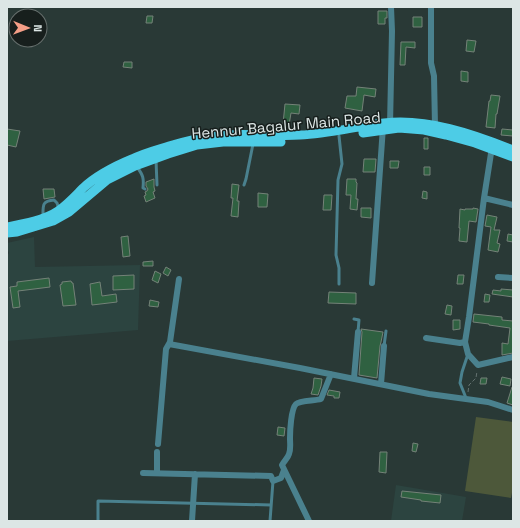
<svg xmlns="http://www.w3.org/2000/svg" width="520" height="528" font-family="'Space Grotesk',sans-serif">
  <rect width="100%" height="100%" fill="#293936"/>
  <path fill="#2c4440" d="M34 237 35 267 140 265 138 330 7 341V256L9 253 7 248V243Z
    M396 485 466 497 462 521H391Z"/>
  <path fill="#4d583a" d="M476 417 513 422V487L511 498 465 491Z"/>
  <path fill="#2f6141" stroke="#748278" d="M378 11H387V18H385V24H378Z
    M147 16H153L152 23H146Z
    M413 17H422V27H413Z
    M467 40 476 41 474 52 466 51Z
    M401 42H415V48L406 47 405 65H400Z
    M124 62H132V68L123 67Z
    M461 71 468 72V82L461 81Z
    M357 87 376 89 375 97 364 95 362 111 345 108 347 96H356Z
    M491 95 500 96 497 114H496L495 128 486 127 489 101H490Z
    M285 104 300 105 299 114 291 113 289 125 283 124Z
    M7 129 20 131 16 147 7 145Z
    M502 129 513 130V136L501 135Z
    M424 138H428V149H424Z
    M364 159H376L375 172H363Z
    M390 161H399L398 168H390Z
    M424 167H430V175H424Z
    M154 179V187L155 191 153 192 155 198 146 202 144 196 146 195 145 192 147 191 148 189 146 186V182Z
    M347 179H356V182L357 183 356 199H358L357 210 350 209 351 195H346Z
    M232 184 239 185 237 201H239L238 217 231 216 233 198H231Z
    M43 189H54L55 197 44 199Z
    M423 191 427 192V199L422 198Z
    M258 193 268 194 267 207H258Z
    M324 195H332L331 210H323Z
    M361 208H371V218L361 217Z
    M473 208 478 209 476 222 469 221 467 242 459 241 460 228H459L460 209 465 210V209H473Z
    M487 215 497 217 494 230H500L497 243 500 244 498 252 488 250 491 227 485 226Z
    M508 234 513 235V242L507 241Z
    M128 236 130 256 123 257 121 237Z
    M153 261V266H143V262Z
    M166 267 171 270 168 276 163 273Z
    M155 271 161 274 158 283 152 280Z
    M134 275V289L113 290V276Z
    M458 275H464L463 284H457Z
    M49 278 50 287 18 291 20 307 13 308 10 287 17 286V282Z
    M71 281 72 283H73L76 305 63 306 60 285 62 284V282Z
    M100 282 102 296 116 294 117 302 92 305 90 284Z
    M501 289 513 290V297L492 294 493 290 501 291Z
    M329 292 356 293V304L328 303Z
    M485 294 490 295 489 302H484Z
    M150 300 159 302 158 307 149 306Z
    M447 305 452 306 451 315 445 314Z
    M474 314 502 317V320L513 321V353L502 355V343L508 344 510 328 489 325V324L473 322Z
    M453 320H460V329L453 330Z
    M361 329 383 332 381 342 380 346 377 378 359 375 362 332Z
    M502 377 511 379 510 386 500 384Z
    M314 378 322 379 321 386 318 395 311 394 313 388Z
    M481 378H487L486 384H480Z
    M512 387 513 388V405L507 403Z
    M329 390 340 392 339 398H334V396L327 395Z
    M278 427 285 428 284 436 277 435Z
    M413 443 418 444 416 452 412 451Z
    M380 452H387L386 473 379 472Z
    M402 491 441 495 440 503 421 501V500L401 497Z"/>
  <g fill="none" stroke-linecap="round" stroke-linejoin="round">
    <path stroke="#63716f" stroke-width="1" stroke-dasharray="4 2" stroke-linecap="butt" d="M468 392 469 385 476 378 477 371"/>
    <path stroke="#4a818e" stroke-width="3" d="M339 136 342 164 338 180 336 255 339 268V284
      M156 160 157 185
      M137 167C143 175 144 178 143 188L145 189
      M244 185 246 179 253 144
      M43 216C43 205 42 201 54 200L57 203 59 209
      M354 319 359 320 358 332
      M384 346 386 331
      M466 398 460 383 462 372 468 354
      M98 521V501L271 505
      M270 521 273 481"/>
    <path stroke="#4a818e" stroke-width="6" d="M431 7V63L434 76 435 126
      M390 125 392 31 391 7
      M492 147 484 198 513 205
      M484 198 469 317 465 342 468 354 478 365 513 357
      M498 277 513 278
      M372 283 383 127
      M426 338 460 343 465 342
      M169 344 300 368 429 394 488 402 513 410
      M354 378 358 332
      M381 384 384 346
      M158 444 166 349 170 342 179 279
      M143 473 271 476 273 481 281 478 284 470
      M157 473V452
      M192 521 195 474
      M309 521 282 465C284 461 288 458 289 454 291 449 290 444 290 438 290 431 291 409 296 404 300 400 315 401 321 399L331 374"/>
    <path stroke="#4dcce6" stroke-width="9" d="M363 133 399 128 424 130 446 135 475 143 513 157
      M7 227C23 224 45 220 58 211 68 204 75 196 83 188 96 176 115 166 132 159 144 153 156 150 169 146 183 142 198 138 213 136 241 132 272 137 300 135 328 134 357 126 384 123 427 118 473 134 513 150
      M7 233 17 232 53 221 69 212 107 180 135 166 168 154 197 145 223 142H281"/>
  </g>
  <g text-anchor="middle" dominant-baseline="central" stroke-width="3" stroke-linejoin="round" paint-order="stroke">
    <g font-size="15" fill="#dce6e5" stroke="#171f1d">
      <text transform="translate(286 125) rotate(-5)">Hennur Bagalur Main Road</text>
    </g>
  </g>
  <rect width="520" height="528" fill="none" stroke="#dce6e5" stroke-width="16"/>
  <g transform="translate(28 28) rotate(91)"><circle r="19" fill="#171f1d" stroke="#666f6d"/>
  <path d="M0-3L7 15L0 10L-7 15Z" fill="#f49e87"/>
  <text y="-6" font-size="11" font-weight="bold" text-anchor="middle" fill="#dce6e5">N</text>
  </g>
</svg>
